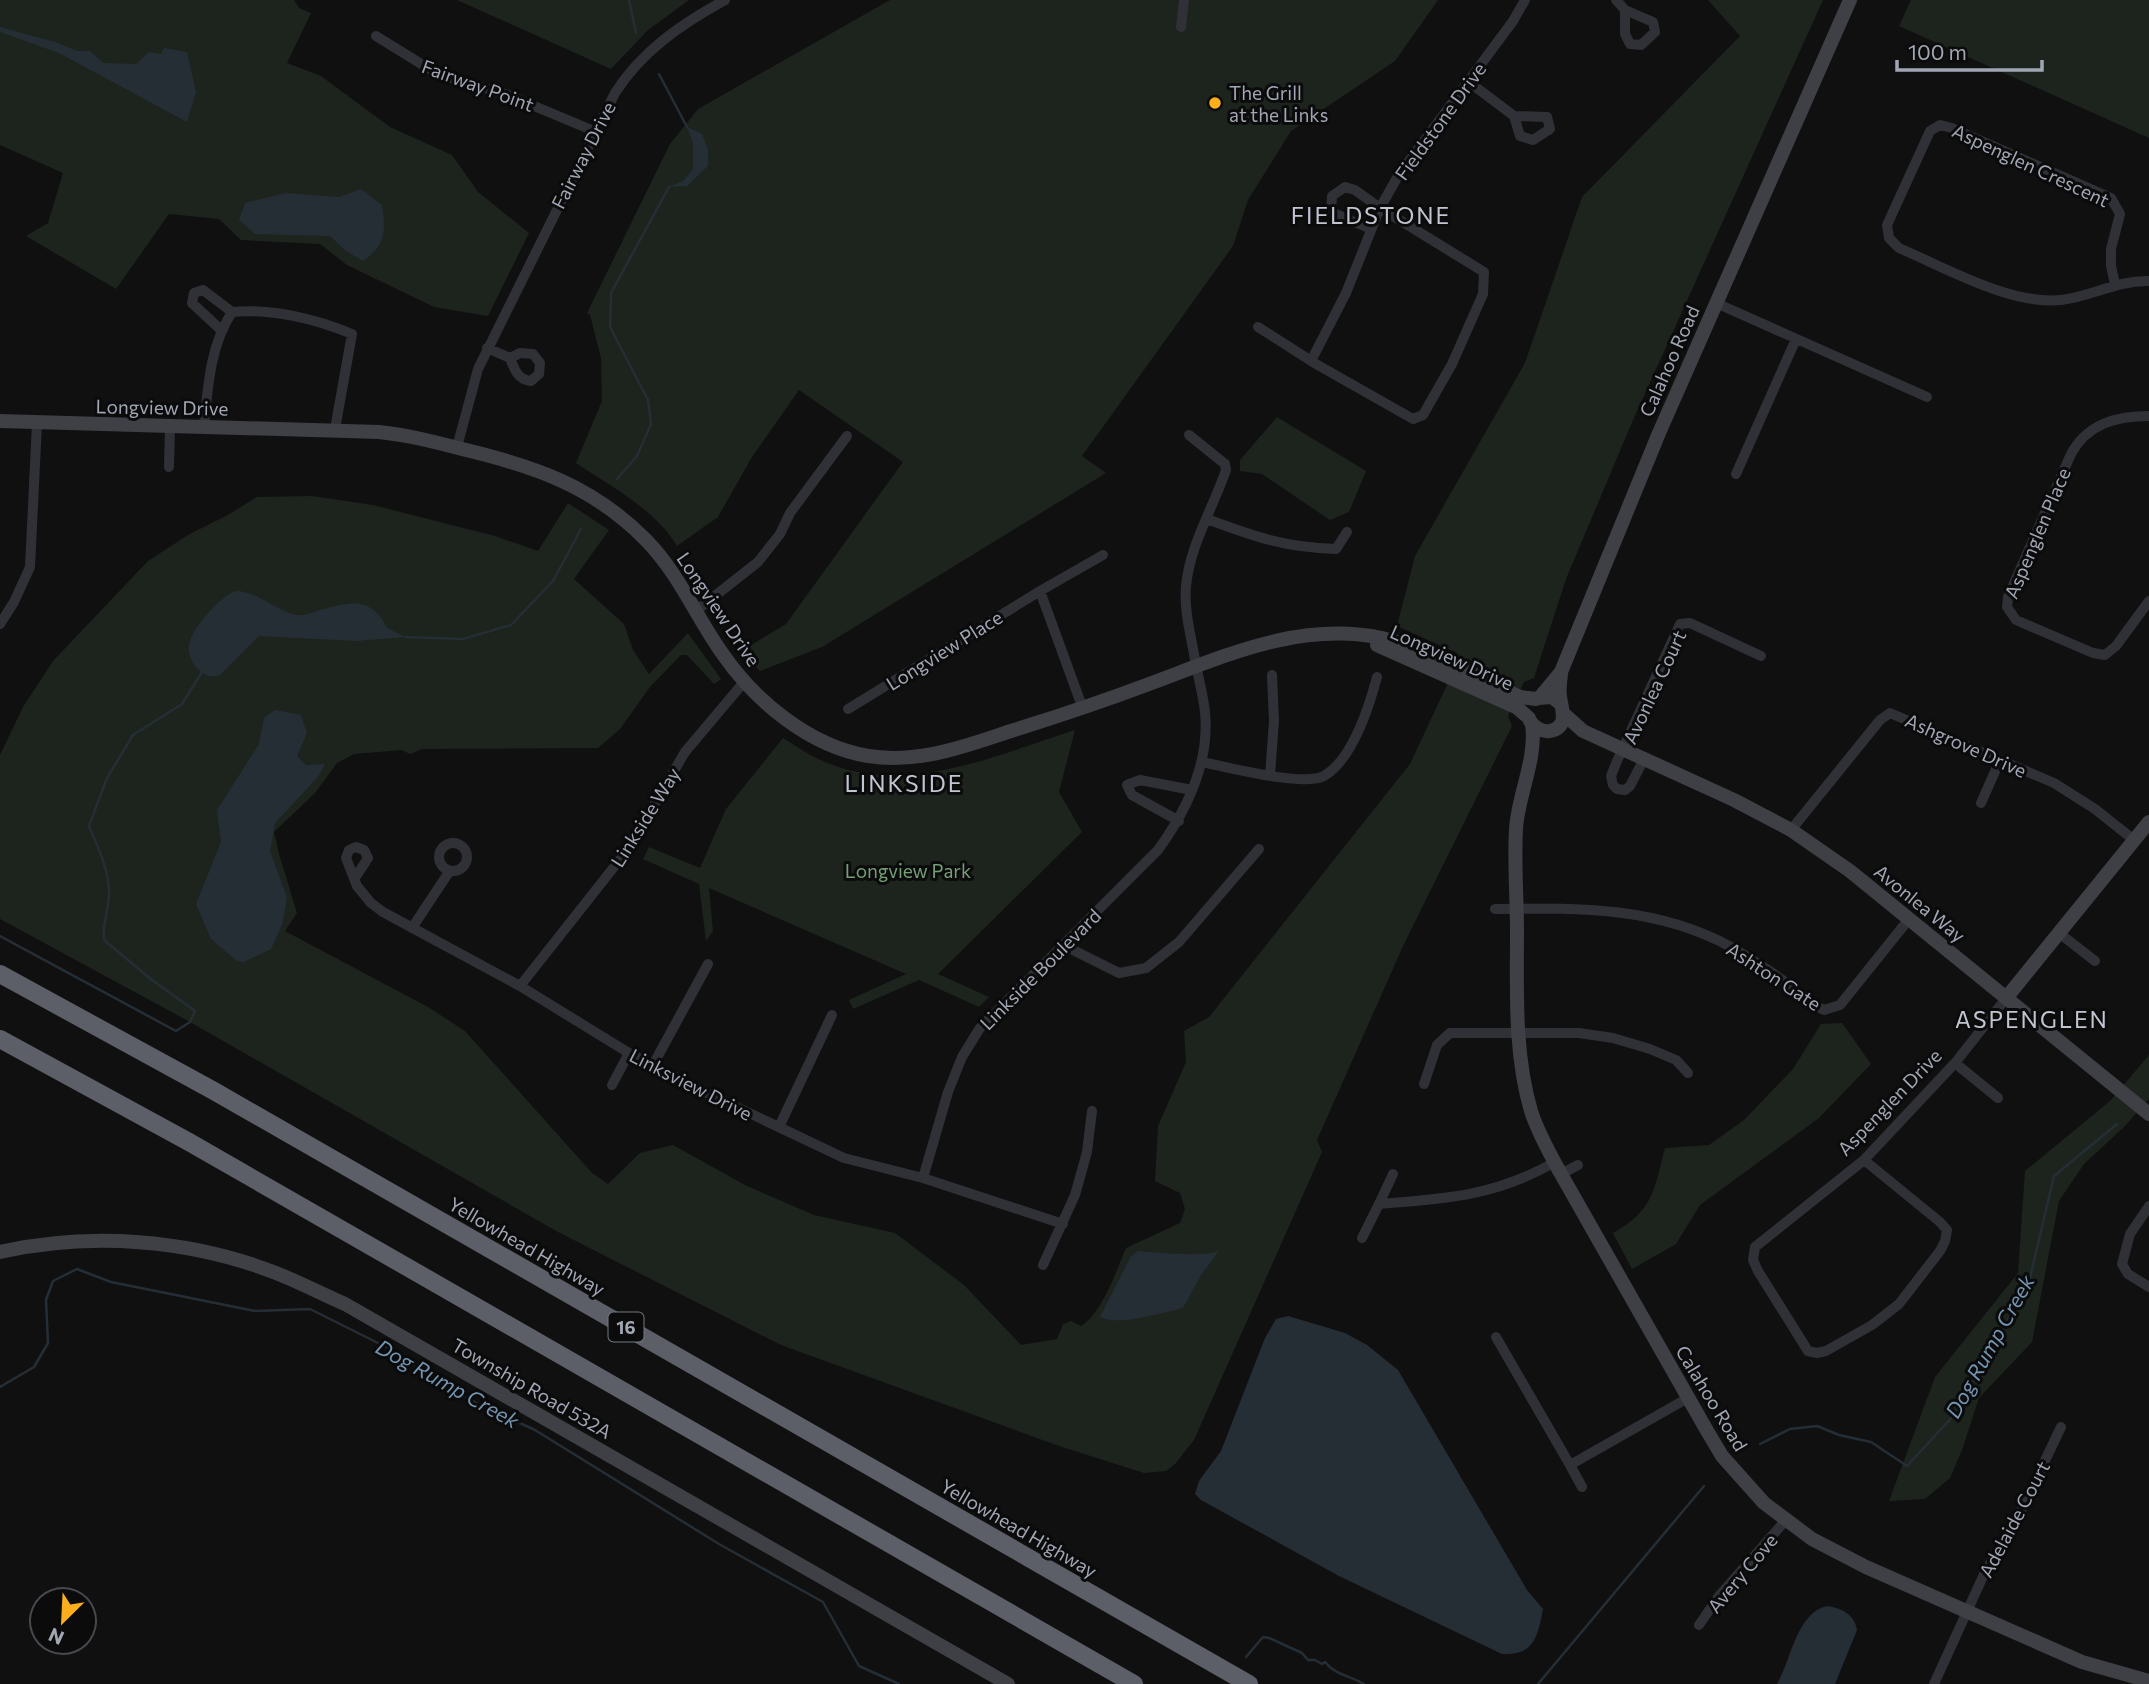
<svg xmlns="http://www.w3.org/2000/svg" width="2149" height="1684" font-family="Commissioner,sans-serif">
  <rect width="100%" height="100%" fill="#101011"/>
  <path fill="#1c241d" d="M0 0H294L299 8 311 13 287 63 321 76 390 127 452 155 478 192 529 233 488 316 434 307 347 265 320 244 241 240 219 219 169 214 116 289 26 236 48 223 63 173 0 145Z
    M457 0H689L648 30 611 69Z
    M890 0H1438L1395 61 1291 131 1248 200 1233 246 1082 456 1106 473 822 647 760 671 741 651 786 624 903 462 799 390 752 457 718 517 677 546C655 509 610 486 576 463L602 401 601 358 590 315 587 313 670 144 698 109Z
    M1708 0H1823L1633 420 1566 579 1534 678 1524 682 1508 716 1512 726 1404 944 1317 1140 1322 1152 1194 1440 1175 1464 1166 1471 1144 1473 1059 1446 781 1345 558 1232 190 1022 0 919V755L23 707 53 661 148 561 188 535 226 516 257 497 312 496 373 505 495 536 538 551 568 503 609 530 574 579 624 624 633 650 649 674 688 633 721 679 714 684 687 655H681L650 687 620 729 598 748 422 749 410 754 402 750 354 754 337 763 315 793 274 832 279 854 297 913 285 931 428 1007 465 1031 592 1173 608 1184 640 1153 673 1145 745 1185 814 1215 895 1233 964 1285 1021 1345 1057 1339 1063 1324 1071 1321 1081 1326C1103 1312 1116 1271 1126 1248L1180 1223 1185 1209 1180 1193 1155 1181 1158 1126 1186 1062 1184 1031 1209 1017 1410 764 1446 687 1457 653 1397 626 1415 556 1525 363 1582 197 1740 36Z
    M1911 0H2149V138L1899 26Z
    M1277 417 1366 471 1349 512 1330 520 1262 474 1240 471V460Z
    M1075 730 1059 792 1082 832 938 974 989 997 979 1007 919 980 853 1009 849 1000 906 974 709 888 713 931 706 941 699 884 643 859 649 847 700 868 726 809 783 738C796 746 810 756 825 762 907 797 996 755 1075 730Z
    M1842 1023 1871 1064 1819 1118 1700 1205 1676 1244 1632 1269 1613 1233C1654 1210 1654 1190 1665 1148L1709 1145 1744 1120 1793 1069 1821 1024Z
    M2149 1055V1099L2124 1127 2084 1164 2059 1201 2032 1342 1979 1398 1962 1450 1950 1478 1925 1499 1889 1501 1935 1377 2018 1273 2025 1171 2110 1101Z"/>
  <path fill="#262e35" d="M0 27 55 42 77 51H90L103 63 136 64 149 52 161 54 164 48 187 52 196 92 187 122 59 53 0 32Z
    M687 127 702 134 708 149V166L687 186 669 187 683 181 693 169V143Z
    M361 189 382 205C386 231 386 245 363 261L346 251 330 236 255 234 239 220 245 203 286 193 339 197Z
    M235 591C258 591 274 610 296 615 304 616 310 613 317 611 347 603 371 594 387 628L405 637 356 641 259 636 220 675C205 682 187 662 189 646 191 628 219 598 235 591Z
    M275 710 301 715 307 733 297 756 306 765 325 764 318 777 275 823 270 851 287 898 282 925 271 949 244 962 237 961 211 939 196 904 221 842 217 810 259 744 264 718Z
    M1138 1251C1157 1253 1202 1257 1219 1251L1201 1275 1183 1308C1164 1312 1114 1328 1100 1316L1102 1313 1131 1256Z
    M1288 1316 1345 1333 1367 1345 1398 1370 1527 1590 1543 1609C1538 1636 1534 1656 1502 1654L1339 1576 1201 1500 1195 1494 1199 1481 1221 1451 1265 1338 1276 1319Z
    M1827 1606C1842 1608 1855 1615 1857 1630L1835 1684H1777C1791 1661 1796 1613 1827 1606Z"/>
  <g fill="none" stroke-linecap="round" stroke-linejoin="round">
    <path stroke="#262e35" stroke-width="2.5" d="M629 0 636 33
      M659 74 687 127
      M617 479 637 456 651 424 648 400 610 327 611 293 669 187
      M405 637 463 639 511 625 553 581 581 529
      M0 936 176 1031 190 1022 195 1011 152 980 104 940C102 922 110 907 109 890 108 867 97 846 89 826L107 778 133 735 182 704 202 672
      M0 1387 34 1367 48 1343 46 1300 53 1281 77 1269 111 1282 255 1311 310 1309 390 1349 433 1378 478 1404 535 1430 719 1544 823 1602 859 1666 899 1684
      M1760 1444 1790 1429 1817 1426 1839 1435 1871 1442 1907 1466 1954 1415 2029 1282 2054 1176 2117 1124
      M1246 1657 1263 1637 1269 1638 1302 1653 1308 1660H1315L1322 1664 1325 1662C1335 1675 1351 1676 1364 1684
      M1538 1684 1704 1486"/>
    <path stroke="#303136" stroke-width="10" d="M1616 0 1625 10 1653 22 1655 32 1641 45 1630 44 1625 34V10
      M1181 27 1184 0
      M376 36 431 70 451 78 508 95 594 131
      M1469 82 1514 116 1547 117 1550 129 1533 140 1520 136 1514 116
      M2115 284 2111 266V249L2120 214 2111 198 1952 128 1940 125 1930 131 1887 225 1889 238 1899 248C1946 268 2010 305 2061 300 2091 297 2117 280 2149 281
      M1716 303 1927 397
      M232 312C271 308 316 319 352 334L335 429
      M1258 327 1316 364 1413 419 1423 415 1452 364 1483 294 1484 272 1380 208 1355 190 1345 187 1332 196 1331 212 1371 229
      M221 330 192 303 194 293 203 290 232 312
      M487 348 510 358C514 369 518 380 531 381L539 374 540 363 533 354 520 353 510 358
      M1311 361 1346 293 1380 208 1398 176 1513 21 1525 0
      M2149 416C2116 416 2087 424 2071 454L2008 597 2007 607 2016 620 2093 653 2105 655 2116 646 2149 601
      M204 426C208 386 210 346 232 312
      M457 447 478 369 615 93C642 51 681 24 725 0
      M169 467 170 427
      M1736 474 1796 339
      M1207 519C1255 537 1284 547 1336 549L1347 532
      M1040 591 1083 709
      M697 610 758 562 780 534 790 513 847 436
      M0 624 14 602 30 567 37 423
      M848 709 1040 591 1103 555
      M1644 759 1630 786 1625 790 1617 789 1613 785 1611 776 1617 761 1680 624 1690 623 1761 656
      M1202 762C1227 767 1303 787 1324 776 1353 759 1369 707 1377 677
      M1270 775 1274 721 1272 675
      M1981 803 2000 760
      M1179 821 1132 795 1127 785 1140 780 1192 790
      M1791 830 1880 720 1890 713 2054 783 2095 809 2134 840
      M439 857a14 14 0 1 1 28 0a14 14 0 1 1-28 0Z
      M355 878 368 858 364 850 356 847 349 850 346 858 357 886 371 903 383 912 520 986 629 1053 709 1094 844 1158 923 1178 1063 1224
      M1495 909C1577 908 1656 906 1731 947 1748 957 1765 967 1781 979 1795 990 1808 1003 1824 1010L1840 1005 1909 919
      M412 928 449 872
      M2059 933 2095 961
      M1063 945 1119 973 1146 968 1179 942 1259 849
      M520 986 629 848 685 752 744 682
      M1955 1063 1998 1098
      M653 1065 708 964
      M1424 1084 1437 1045 1450 1033H1579L1613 1038 1650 1049 1676 1060 1688 1073
      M612 1085 629 1053
      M779 1127 832 1015
      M1864 1160 1940 1222 1947 1230 1945 1241 1940 1251 1899 1304 1872 1325 1826 1351 1817 1353 1808 1351 1758 1271 1753 1260 1755 1247 1864 1160 1955 1063 2007 997
      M1561 1174 1578 1165
      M923 1178 948 1092 962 1057 980 1028 1158 850C1187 810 1210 762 1205 712 1203 693 1197 673 1194 654 1190 632 1184 609 1186 586 1190 545 1213 508 1226 470L1225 464 1189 435
      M1379 1204 1393 1174
      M2149 1206 2130 1234 2122 1264 2128 1274 2149 1287
      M1362 1238 1379 1204C1445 1199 1496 1196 1555 1162
      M1043 1265 1075 1195 1087 1152 1092 1111
      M1496 1337 1570 1465 1688 1398
      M1570 1465 1582 1487
      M1699 1625 1719 1596 1785 1521
      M1934 1684 1985 1572 2020 1513 2061 1427"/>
    <path stroke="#3e4046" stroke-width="14" d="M0 421 379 432C408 435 435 442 462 449 534 466 593 486 646 540 680 575 695 615 722 653 755 701 809 746 868 756 920 764 965 746 1014 730 1059 716 1104 701 1149 684 1225 656 1299 621 1382 638 1426 647 1478 678 1520 697L1536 699
      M1377 645 1516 707 1529 718
      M1541 696 1561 672 1659 433 1850 0
      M1538 698 1552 697 1561 704
      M1564 714 1583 731 1734 800 1791 830 1850 871 2149 1114
      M1530 721C1535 728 1541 732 1550 731 1569 727 1562 710 1560 697 1559 689 1560 681 1561 674
      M1532 724C1537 760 1518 794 1516 829 1514 863 1517 897 1517 931 1517 991 1514 1053 1531 1111 1538 1133 1550 1154 1561 1174L1706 1429 1722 1456 1764 1503 1812 1539 1866 1567 2082 1662 2149 1681
      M2007 997 2149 822
      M0 1252C90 1232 189 1239 276 1273 299 1282 322 1294 345 1304L1008 1684"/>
    <path stroke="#5c5f67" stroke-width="18" d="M0 974 214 1091 1249 1684
      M0 1039 189 1142 1134 1684"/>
  </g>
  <circle fill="#fcae1d" stroke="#0b0b0c" stroke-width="2.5" cx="1215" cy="103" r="7"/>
  <g text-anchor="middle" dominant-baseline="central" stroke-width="6" stroke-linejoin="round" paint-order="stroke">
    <rect fill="#0b0b0c" stroke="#737881" stroke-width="2" x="608.5" y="1312.5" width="35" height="29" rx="5"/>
    <g font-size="18" font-weight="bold" fill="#a0a6b3">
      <text x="626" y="1327">16</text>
    </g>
    <g font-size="19" fill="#a0a6b3" stroke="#0b0b0c">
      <text transform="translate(478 85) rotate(20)">Fairway Point</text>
      <text transform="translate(1440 121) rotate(-54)">Fieldstone Drive</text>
      <text transform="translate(583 155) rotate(-63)">Fairway Drive</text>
      <text transform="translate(2031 165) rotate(25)">Aspenglen Crescent</text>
      <text transform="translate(1669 361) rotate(-66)">Calahoo Road</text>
      <text transform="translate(162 407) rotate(1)">Longview Drive</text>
      <text transform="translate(2037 533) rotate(-67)">Aspenglen Place</text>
      <text transform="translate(719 609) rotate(56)">Longview Drive</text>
      <text transform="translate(944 650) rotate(-32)">Longview Place</text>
      <text transform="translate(1452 657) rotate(24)">Longview Drive</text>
      <text transform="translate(1654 687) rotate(-65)">Avonlea Court</text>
      <text transform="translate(1966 745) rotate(24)">Ashgrove Drive</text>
      <text transform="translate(645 817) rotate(-58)">Linkside Way</text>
      <text transform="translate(1920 903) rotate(39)">Avonlea Way</text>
      <text transform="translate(1040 969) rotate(-45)">Linkside Boulevard</text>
      <text transform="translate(1774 976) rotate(33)">Ashton Gate</text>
      <text transform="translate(691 1084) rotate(27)">Linksview Drive</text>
      <text transform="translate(1889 1102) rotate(-46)">Aspenglen Drive</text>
      <text transform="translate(527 1246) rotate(30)">Yellowhead Highway</text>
      <text transform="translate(532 1388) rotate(30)">Township Road 532A</text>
      <text transform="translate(1712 1398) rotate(59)">Calahoo Road</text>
      <text transform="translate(2014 1519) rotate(-62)">Adelaide Court</text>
      <text transform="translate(1019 1528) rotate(30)">Yellowhead Highway</text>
      <text transform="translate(1742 1573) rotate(-50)">Avery Cove</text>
    </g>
    <g font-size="19" fill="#a0a6b3" stroke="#0b0b0c" text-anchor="start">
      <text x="1229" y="92">The Grill<tspan x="1229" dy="22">at the Links</tspan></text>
    </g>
    <g font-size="19" fill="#759f77" stroke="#0b0b0c">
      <text x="908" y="870">Longview Park</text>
    </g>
    <g font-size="21" font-style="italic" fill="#7495b1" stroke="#0b0b0c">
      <text transform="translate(1989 1346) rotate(-61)">Dog Rump Creek</text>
      <text transform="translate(448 1383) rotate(29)">Dog Rump Creek</text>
    </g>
    <g font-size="23" letter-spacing="2" fill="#c1c5cf" stroke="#0b0b0c">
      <text x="1371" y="215">FIELDSTONE</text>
      <text x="904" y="783">LINKSIDE</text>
      <text x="2032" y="1019">ASPENGLEN</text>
    </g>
  </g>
  <g transform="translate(63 1621) rotate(204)"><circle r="33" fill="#0b0b0c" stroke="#47494f" stroke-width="2"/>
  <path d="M0-5L12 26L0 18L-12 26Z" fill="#fcae1d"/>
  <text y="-10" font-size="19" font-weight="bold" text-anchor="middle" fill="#a0a6b3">N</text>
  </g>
  <path d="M1897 60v10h145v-10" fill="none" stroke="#a0a6b3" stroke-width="3.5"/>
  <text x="1908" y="60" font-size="21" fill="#a0a6b3" stroke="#0b0b0c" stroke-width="5" paint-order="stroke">100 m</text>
</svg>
